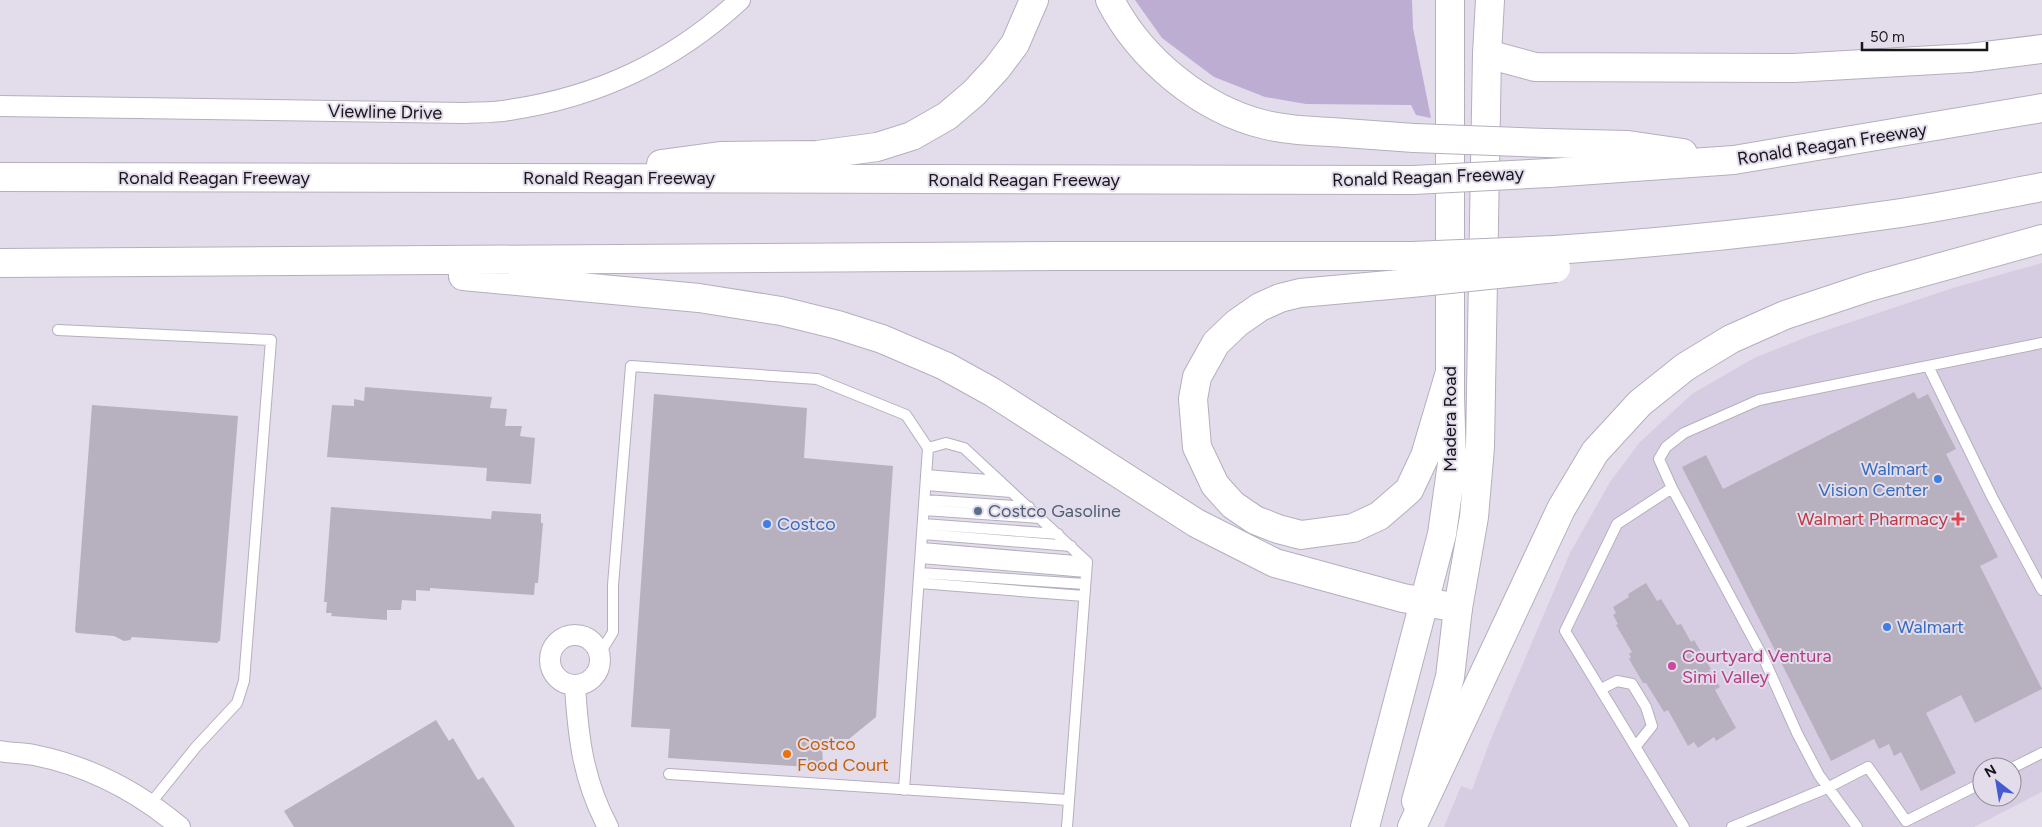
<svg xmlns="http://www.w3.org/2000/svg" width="2042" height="827" font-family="Figtree,sans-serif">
  <rect width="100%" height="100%" fill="#e3dceb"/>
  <path fill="#d7cde2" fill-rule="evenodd" d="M2042 263V792L1974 827H1444L1461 786 1472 790 1490 741 1570 553 1610 482 1640 442 1692 394 1754 358 1812 335 1956 287ZM1982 767H2012V797H1982Z"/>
  <path fill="#beadd2" d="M1135 0H1412L1413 28 1431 118 1416 115 1411 105 1306 104 1265 97 1214 77 1162 38Z"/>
  <path fill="#b7b1bf" d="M365 387 492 397 490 408 507 409 505 426H522L520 436 535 438 531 484 486 481 487 468 327 457 332 405 354 406V399L364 401Z
    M1914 392 1918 399 1928 394 1956 449 1946 454 1998 557 1980 566 2042 689 1975 723 1961 695 1926 713 1956 773 1921 791 1901 752 1894 756 1889 744 1879 749 1874 739 1831 761 1682 467 1706 455 1723 489Z
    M654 394 807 408 804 458 893 466 876 717 849 739H822L823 768 668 758 670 729 631 727Z
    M92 405 238 416 220 641H218V643L132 637 130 640 124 641 114 636 77 633 75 631Z
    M331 507 491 519 492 511 541 514V523H543L538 583H535L534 595 430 588V591L416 590V601L402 600 401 610H387V620L331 616 332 613H326L327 602H324Z
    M1646 583 1657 601 1661 599 1677 625 1681 624 1691 642 1694 640 1711 669 1709 670 1720 687 1715 690 1736 728 1716 741 1714 737 1698 748 1694 742 1688 746 1668 710 1664 712 1646 683H1643L1629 659 1631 657 1629 654 1632 652 1616 625 1618 624 1613 615 1616 613 1613 607 1629 597 1628 594Z
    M436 720 449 741 453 738 478 780 483 777 515 827H294L284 811Z"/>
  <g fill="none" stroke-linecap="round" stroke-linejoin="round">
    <g stroke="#b5afbd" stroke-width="12">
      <path id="service" d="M58 330 271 340 244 681 237 703 196 747 150 804
        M1928 366 1992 497 2042 590
        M928 448 946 443 964 448 1087 562
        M926 475 1000 481
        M926 485 1011 492
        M1672 488 1617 524 1565 631 1684 827
        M925 500 1029 507
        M924 510 1040 518
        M923 524 1058 534
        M923 534 1071 546
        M922 548 1087 562
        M921 558 1086 572
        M920 573 1085 584
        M919 583 1084 596
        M599 655 613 632V585L631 366 817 379 906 415 928 448 904 790
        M1601 689 1617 681 1632 684 1646 707 1652 726 1636 746
        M2012 768 2042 753
        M669 774 1068 800
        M1067 827 1087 562
        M1732 827 1827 788 1868 767 1906 821 1982 783
        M1857 827 1819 775 1797 733 1764 659 1672 488 1659 459 1666 447 1684 433 1759 400 2042 343"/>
    </g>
    <g stroke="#b5afbd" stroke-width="22">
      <path id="minor" d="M0 106 463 113C478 112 494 113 509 110 599 97 674 61 740 0
        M550 660a25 25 0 1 1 50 0a25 25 0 1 1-50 0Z
        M575 685C578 737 583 780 608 827
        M0 751C11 753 23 753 34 755 89 766 137 791 180 827"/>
    </g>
    <g stroke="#b5afbd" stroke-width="30">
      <path id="primary" d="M1416 801 1450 677 1458 608 1474 517 1480 447 1487 54 1490 0
        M1365 827 1442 534 1452 463 1450 395V0"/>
    </g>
    <g stroke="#b5afbd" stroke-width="30">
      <path id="motorway" d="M1110 0C1140 59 1202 110 1266 125 1287 130 1309 131 1331 132 1359 134 1387 136 1414 138
        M1487 54 1535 67 1794 68 1969 58 2042 49
        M1546 143 1628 145 1683 153
        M661 164 720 156 817 155 877 147 912 136 947 116 974 93 997 68 1015 44 1034 0
        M1549 173 1734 160 2042 108
        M0 177 1413 180
        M1555 250C1670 242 1786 230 1901 213 1948 206 1995 196 2042 187
        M0 263 1057 256H1412
        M463 276 699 298 781 311 838 325 882 339 945 366 992 392 1196 523 1275 563 1403 598 1458 608
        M1411 283 1300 293 1280 298 1260 307 1237 323 1216 343 1197 377 1193 399 1197 447 1215 485 1233 505 1255 520 1278 529 1301 535 1353 528 1379 516 1409 490 1425 456 1450 372
        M1412 827 1561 509 1595 452 1640 403 1685 367 1731 339 1785 315 1869 287 2042 239"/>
    </g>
    <use href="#service" stroke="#fff" stroke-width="10"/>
    <use href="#minor" stroke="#fff" stroke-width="20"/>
    <use href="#primary" stroke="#fff" stroke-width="28"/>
    <use href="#motorway" stroke="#fff" stroke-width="28"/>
    <g stroke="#b5afbd" stroke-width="30" stroke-linecap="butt">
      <path id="motorway-bridge" d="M1414 138 1546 143
        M1413 180 1549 173
        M1412 256 1555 250
        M1411 283 1556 268"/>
    </g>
    <use href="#motorway-bridge" stroke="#fff" stroke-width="28"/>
  </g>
  <g fill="#3f7fe0" stroke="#e3dceb" stroke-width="2">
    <circle cx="1938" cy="479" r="5"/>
    <circle cx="767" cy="524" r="5"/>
    <circle cx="1887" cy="627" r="5"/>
  </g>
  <circle fill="#5c6f8a" stroke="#e3dceb" stroke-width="2" cx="978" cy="511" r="5"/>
  <path fill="#e0444e" stroke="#e3dceb" stroke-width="2" d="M1955.5 511.5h5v5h5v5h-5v5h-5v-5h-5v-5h5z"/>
  <circle fill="#d1479c" stroke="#e3dceb" stroke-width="2" cx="1672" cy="666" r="5"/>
  <circle fill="#e8710a" stroke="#e3dceb" stroke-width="2" cx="787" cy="754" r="5"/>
  <g text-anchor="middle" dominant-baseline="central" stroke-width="4" stroke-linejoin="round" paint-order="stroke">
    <g font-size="18" fill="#18161b" stroke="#e3dceb">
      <text transform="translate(385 112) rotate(1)">Viewline Drive</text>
      <text transform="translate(1832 144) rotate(-9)">Ronald Reagan Freeway</text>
      <text transform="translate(1428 177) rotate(-2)">Ronald Reagan Freeway</text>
      <text x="214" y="178">Ronald Reagan Freeway</text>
      <text x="619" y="178">Ronald Reagan Freeway</text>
      <text x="1024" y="180">Ronald Reagan Freeway</text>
      <text transform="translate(1450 419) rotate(-90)">Madera Road</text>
    </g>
    <g font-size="18" fill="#366cbe" stroke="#e3dceb" text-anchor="start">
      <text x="1928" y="469" text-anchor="end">Walmart<tspan x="1928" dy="21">Vision Center</tspan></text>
      <text x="777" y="524">Costco</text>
      <text x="1897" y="627">Walmart</text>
    </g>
    <g font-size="18" fill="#4e5e75" stroke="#e3dceb" text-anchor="start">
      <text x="988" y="511">Costco Gasoline</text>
    </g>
    <g font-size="18" fill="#be3a42" stroke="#e3dceb" text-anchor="end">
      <text x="1948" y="519">Walmart Pharmacy</text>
    </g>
    <g font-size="18" fill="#b23c85" stroke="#e3dceb" text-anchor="start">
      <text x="1682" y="656">Courtyard Ventura<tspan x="1682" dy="21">Simi Valley</tspan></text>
    </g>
    <g font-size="18" fill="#c56008" stroke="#e3dceb" text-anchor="start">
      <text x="797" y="744">Costco<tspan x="797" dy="21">Food Court</tspan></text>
    </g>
  </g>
  <g transform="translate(1997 782) rotate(329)"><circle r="24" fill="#e3dceb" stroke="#928d98"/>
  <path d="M0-4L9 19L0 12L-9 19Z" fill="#455cd0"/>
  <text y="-8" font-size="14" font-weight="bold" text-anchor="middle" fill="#18161b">N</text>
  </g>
  <path d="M1862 42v8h125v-8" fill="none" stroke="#18161b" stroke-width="2.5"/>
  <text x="1870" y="42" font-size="15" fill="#18161b" stroke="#e3dceb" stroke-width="4" paint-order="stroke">50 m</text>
</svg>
